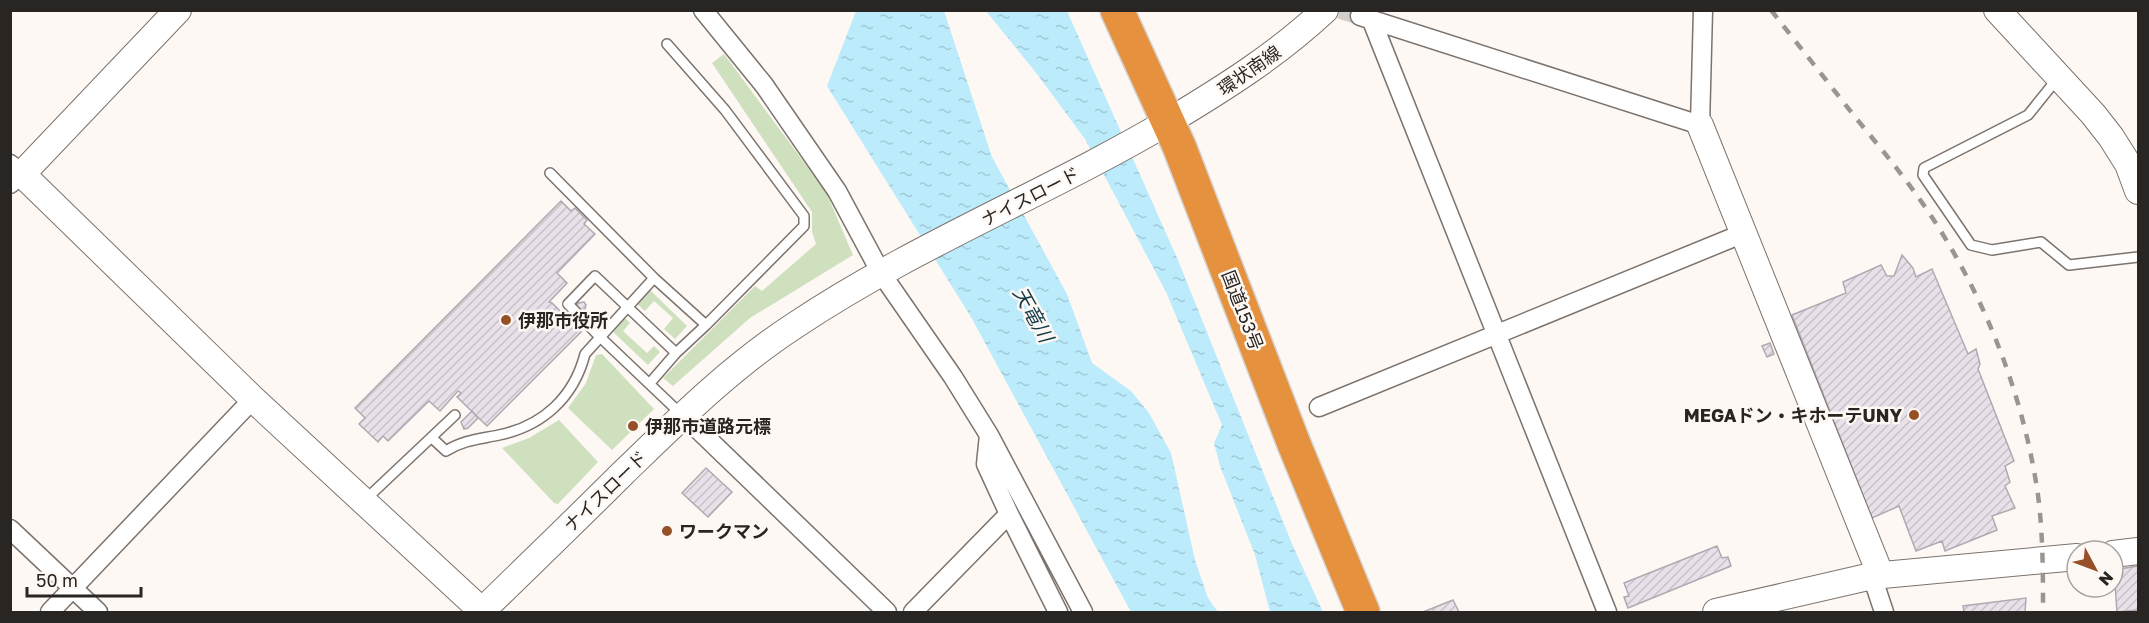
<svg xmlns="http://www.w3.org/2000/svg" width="2149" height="623" font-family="'Golos Text','Noto Sans JP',sans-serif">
  <defs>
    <pattern id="water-ripples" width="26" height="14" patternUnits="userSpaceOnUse" patternTransform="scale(1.5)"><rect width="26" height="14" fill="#bcebfb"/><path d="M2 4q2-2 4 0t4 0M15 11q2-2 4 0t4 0" fill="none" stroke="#a2c9d7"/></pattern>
    <pattern id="building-hatch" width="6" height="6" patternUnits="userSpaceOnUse" patternTransform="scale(1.5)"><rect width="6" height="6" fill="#e8e1e9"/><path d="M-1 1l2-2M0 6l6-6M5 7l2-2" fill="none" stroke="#c7c1c8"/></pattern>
  </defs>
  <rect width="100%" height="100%" fill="#fef8f4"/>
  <path fill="#cee0be" d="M724 54 826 192 853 255 750 318 673 386 663 378 755 286 762 291 816 244 812 232V212L712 63Z
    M650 290 687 326 675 339 664 329 673 318 654 301 645 311 637 304Z
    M625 318 630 323 623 331 647 353 654 346 660 352 648 365 613 332Z
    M602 354 654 409 612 450 568 408 586 383 596 355Z
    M559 420 598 462 558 504 554 503 502 448 529 438Z"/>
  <path fill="url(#water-ripples)" d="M856 11H944L992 157 1067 294 1092 363 1131 391 1149 413 1171 453 1195 560 1208 598 1218 612H1131L971 317 827 86Z
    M986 11H1067L1178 260 1292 544 1323 612H1270L1255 555 1220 466 1214 443 1222 425 1166 292 1085 139 1037 74Z"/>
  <path fill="url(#building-hatch)" stroke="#b0a9b1" stroke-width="1.5" d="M561 201 571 211 575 208 587 220 584 224 595 234 557 273 567 283 549 302 552 303 581 332 487 426 457 397 461 393 458 391 440 411 429 401 388 441 383 436 378 442 359 424 365 418 355 408Z
    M1902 255 1913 268 1916 277 1932 269 1968 354 1976 349 1980 364 1978 369 2014 461 2005 466 2010 482 2005 486 2015 508 1992 516 1997 530 1945 551 1942 541 1916 551 1899 506 1872 518 1792 315 1846 293 1843 282 1881 265 1887 276H1894Z
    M584 302 586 305 585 309 571 323 565 316 578 303Z
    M1770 343 1774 354 1767 357 1762 346Z
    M472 411 478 418 468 428 464 429 461 422Z
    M706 468 732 492 708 517 682 493Z
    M1717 546 1722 558 1728 557 1731 566 1628 608 1624 597 1629 596 1624 583Z
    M2138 566V610L2117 612 2114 570Z
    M2026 598 2025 612H1964L1963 606Z
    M1453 600 1459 612H1423Z"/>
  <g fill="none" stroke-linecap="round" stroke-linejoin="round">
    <path stroke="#d3ceca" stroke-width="18" stroke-dasharray="18 9" stroke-linecap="butt" d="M1340 10 1360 16"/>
    <g stroke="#7c736d" stroke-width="12">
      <path id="lane" d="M2057 79 2028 115 1924 168 1923 175 1971 245 1992 250 2041 242 2069 265 2138 257
        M550 173 654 278 706 325
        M676 353 595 276 568 304 600 337 681 414
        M650 383 676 353 706 325 804 226V216L725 110 667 44
        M432 438 446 451C463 440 480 439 499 435 543 426 574 397 585 354L654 278
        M365 500 455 415"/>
    </g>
    <g stroke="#7c736d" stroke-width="21">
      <path id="street" d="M703 10 764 85 837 191 881 273 953 377 989 435 1083 612
        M1360 16 1700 125 1703 10
        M1372 21 1607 612
        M10 164 22 174 10 184
        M1319 407 1744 233
        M683 415 887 612
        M1009 514 1058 612
        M10 529 98 612
        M1872 576 1884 612
        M50 612 253 399
        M913 612 1009 514 986 464 989 435"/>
    </g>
    <g stroke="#7c736d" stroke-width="28">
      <path id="secondary" d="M178 10 22 174 253 399 482 611
        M1997 10 2093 114 2111 137 2128 164 2138 191
        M1700 125 1881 576
        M2113 554 2138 551
        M481 612C528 566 576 520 623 473 677 421 731 367 794 326 913 246 1048 193 1171 120 1226 87 1278 54 1325 10
        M1716 612 1872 576 2077 557"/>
    </g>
    <g stroke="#d4d3d3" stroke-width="36">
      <path id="highway" d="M1117 10 1179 146 1294 444 1363 612"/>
    </g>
    <use href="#lane" stroke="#fff" stroke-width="9"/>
    <use href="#street" stroke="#fff" stroke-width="18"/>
    <use href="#secondary" stroke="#fff" stroke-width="26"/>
    <use href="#highway" stroke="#e5913e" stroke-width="33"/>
    <path stroke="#9a9591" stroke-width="4.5" stroke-dasharray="10 10" stroke-linecap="butt" d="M1771 10C1799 46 1827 81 1855 117 1884 152 1913 187 1937 225 1989 307 2024 399 2038 495 2043 534 2043 573 2043 612"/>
  </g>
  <g fill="#965027" stroke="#fef8f4" stroke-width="2">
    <circle cx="506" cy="320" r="6"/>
    <circle cx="1914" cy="415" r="6"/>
    <circle cx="633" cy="426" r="6"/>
    <circle cx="667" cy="531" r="6"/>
  </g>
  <g text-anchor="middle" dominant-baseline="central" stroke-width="5" stroke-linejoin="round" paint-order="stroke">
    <g font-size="18" fill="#292522" stroke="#fef8f4">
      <text transform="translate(1249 70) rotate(-35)">環状南線</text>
      <text transform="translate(1030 196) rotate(-27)">ナイスロード</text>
      <text transform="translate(1243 310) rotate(69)">国道153号</text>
      <text transform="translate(605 491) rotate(-44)">ナイスロード</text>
    </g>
    <g font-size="18" font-weight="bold" fill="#292522" stroke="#fef8f4" text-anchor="start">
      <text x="518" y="320">伊那市役所</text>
      <text x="1902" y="415" text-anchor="end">MEGAドン・キホーテUNY</text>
      <text x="645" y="426">伊那市道路元標</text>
      <text x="679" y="531">ワークマン</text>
    </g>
    <g font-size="20" font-style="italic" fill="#143d4a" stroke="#fef8f4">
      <text transform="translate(1034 314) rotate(61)">天竜川</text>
    </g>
  </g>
  <rect width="2149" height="623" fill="none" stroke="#292522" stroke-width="24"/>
  <g transform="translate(2095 569) rotate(131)"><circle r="28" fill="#fef8f4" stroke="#a9a4a0" stroke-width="1.5"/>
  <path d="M0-4.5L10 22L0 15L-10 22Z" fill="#965027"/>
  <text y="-9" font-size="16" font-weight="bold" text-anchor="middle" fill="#292522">N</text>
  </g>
  <path d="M27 587v9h114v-9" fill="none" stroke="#292522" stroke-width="3"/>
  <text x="36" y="587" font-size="18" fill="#292522" stroke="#fef8f4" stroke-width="4.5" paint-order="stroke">50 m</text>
</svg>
